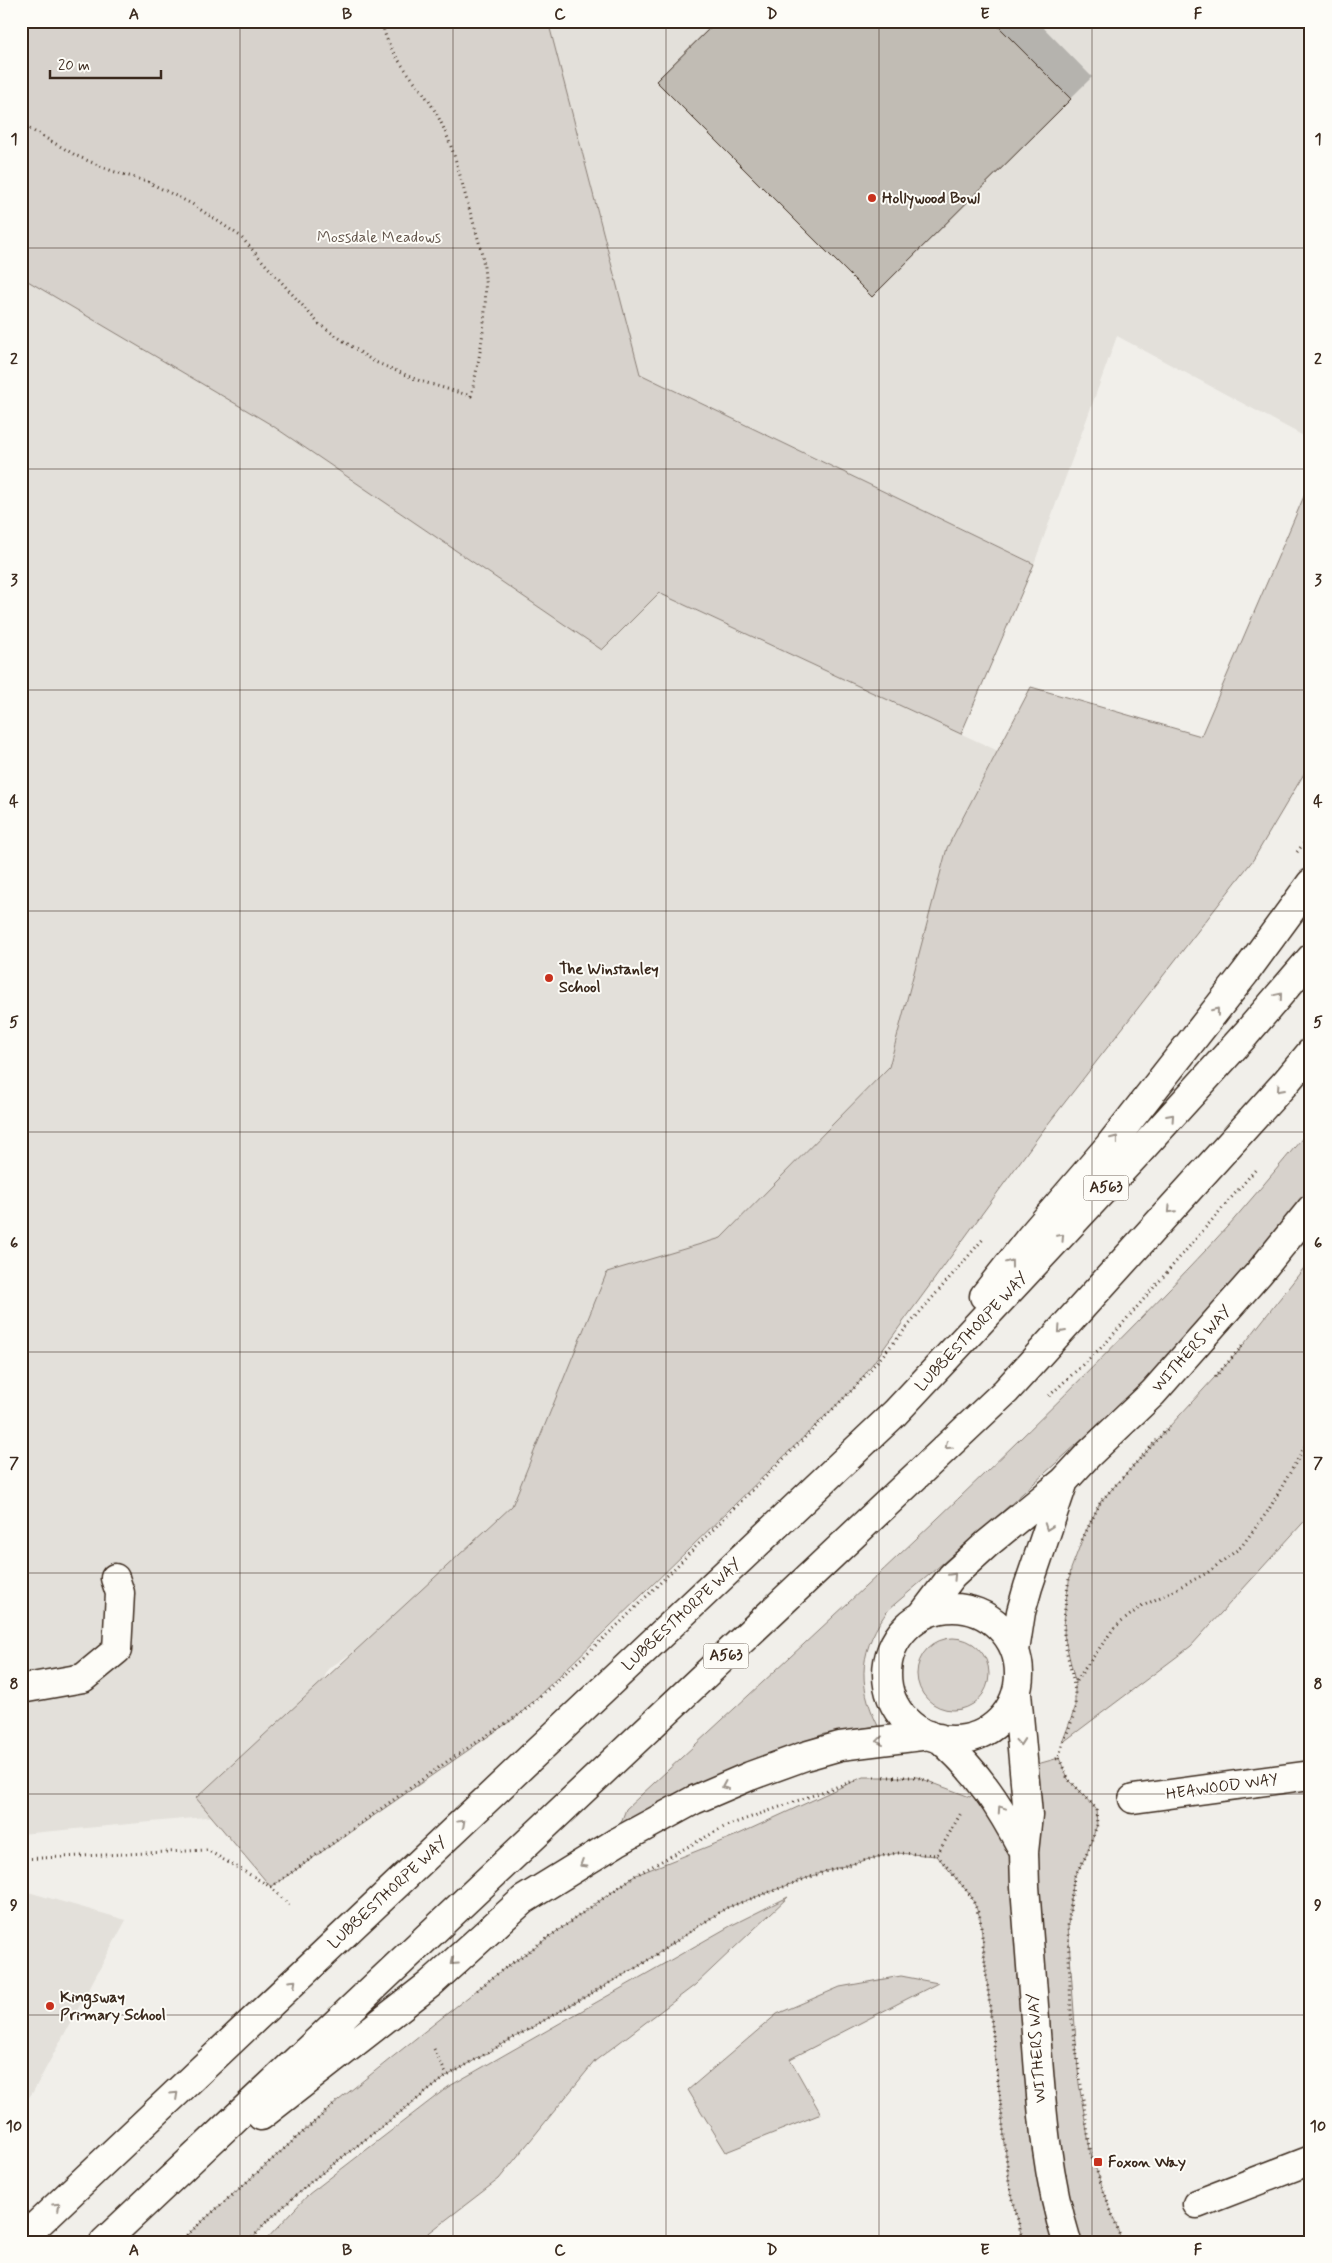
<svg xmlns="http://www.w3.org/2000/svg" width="1332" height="2263" font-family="Mynerve,sans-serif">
  <rect width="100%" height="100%" fill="#f1efea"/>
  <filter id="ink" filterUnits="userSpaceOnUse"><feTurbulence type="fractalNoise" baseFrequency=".02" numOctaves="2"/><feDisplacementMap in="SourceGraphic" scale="10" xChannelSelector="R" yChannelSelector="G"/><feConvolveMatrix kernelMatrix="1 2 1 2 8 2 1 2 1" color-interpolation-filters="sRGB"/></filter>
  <g filter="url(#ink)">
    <path fill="#e3e0da" d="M548 21H1311V440L1117 336 1034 564 640 374Z
      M21 273 200 376 226 396 321 455 659 593 1108 802 1192 848 428 1601 328 1669 270 1811 21 1834Z
      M21 1890 126 1920 33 2092 21 2107Z"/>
    <path fill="#d7d2cc" stroke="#897e75" d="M21 21H548L640 374 1034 564 961 734 659 593 602 650 270 424 21 277Z
      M1311 480V762L1253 860 1041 1133 857 1385 519 1715 271 1887 196 1798 512 1506 607 1272 721 1238 889 1067 947 848 1031 687 1201 736Z
      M1311 1128V1192L1255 1262 1141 1386 990 1523 889 1609C860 1648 856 1682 878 1726L824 1734 785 1749 619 1828 626 1809C823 1626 1022 1446 1206 1250 1243 1211 1276 1169 1311 1128Z
      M1311 1259V1514L1191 1646 1062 1743 1075 1708V1681L1064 1635 1065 1607 1071 1569 1084 1535 1101 1501 1237 1353Z
      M917 1674a36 36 0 1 1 72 0a36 36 0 1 1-72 0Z
      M1059 1758 1068 1779 1087 1798 1096 1809 1097 1825 1086 1856 1074 1877 1068 1926 1079 2084 1091 2155 1122 2242H1023L1009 2182 980 1917 971 1896 937 1856 897 1853 877 1857 826 1871 726 1908 639 1966 447 2076 313 2180 263 2225 250 2242H179L339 2100 420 2035 501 1971 636 1875 737 1835 863 1777H917L970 1797 983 1784 1024 1851 1023 1768Z
      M788 1897 695 1985 595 2061 499 2179 417 2242H264L309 2194 448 2087 732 1925Z
      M901 1976 938 1983 790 2059 821 2114 726 2152 688 2090 777 2014 840 1987Z"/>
    <path fill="#0003" d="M719 21H1037L1092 77 872 295Z"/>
    <path fill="#c1bcb4" stroke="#3b2a1e" d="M717 21H993L1071 99 872 297 656 81Z"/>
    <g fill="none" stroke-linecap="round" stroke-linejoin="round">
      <g stroke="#3b2a1e" stroke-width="31">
        <path id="minor" d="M887 1674a66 66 0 1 1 132 0a66 66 0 1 1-132 0Z
          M923 1614 952 1576 987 1544 1064 1481 1089 1454 1153 1393 1259 1273 1311 1209
          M1015 1651 1021 1612 1028 1587 1064 1481
          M21 1689 83 1678 117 1650 120 1593 115 1578
          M1017 1693 1028 1815 1024 1852 1025 1886C1029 1940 1033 1993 1037 2046 1042 2113 1047 2178 1067 2242
          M939 1738C978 1772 1000 1806 1024 1852
          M1133 1799 1311 1775
          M1197 2204 1311 2160"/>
      </g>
      <g stroke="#3b2a1e" stroke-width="31">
        <path id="highway" d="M984 1296 1029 1239 1109 1146 1245 973 1311 883
          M261 2116 430 1984 523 1900 617 1842 694 1800 750 1776 805 1756 840 1746 929 1735
          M21 2240 895 1413 1138 1153 1246 1034 1311 958
          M104 2242 1006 1391 1286 1082 1311 1052"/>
      </g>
      <path stroke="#3b2a1e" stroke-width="3" stroke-dasharray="1 4" stroke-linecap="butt" d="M21 124 77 156 112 171 146 181 192 204 240 236 320 325 373 361 420 381 471 396C481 352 490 305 483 260 479 238 471 216 465 194 457 163 449 134 432 106 416 79 386 54 382 21
        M1297 852 1311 834
        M1215 1377 1244 1344
        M1049 1396 1105 1344 1257 1168
        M1082 1540 1101 1501 1170 1426
        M1076 1681 1114 1628 1139 1608 1207 1573 1241 1547 1268 1511 1311 1436
        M1059 1758 1068 1779 1087 1798 1096 1809 1097 1825 1086 1856 1074 1877 1068 1926 1071 2014 1091 2155 1122 2242
        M1056 1759 1059 1758C1062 1740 1073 1724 1075 1707 1077 1681 1066 1659 1064 1634 1063 1613 1067 1593 1070 1572
        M874 1777H917L937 1785
        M937 1855 971 1896 980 1917 1009 2182 1023 2242
        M21 1859 207 1850 271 1887 289 1905
        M271 1887 448 1761 523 1712 621 1622 857 1385 984 1238
        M477 1990 501 1971 636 1875 726 1826 856 1780
        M434 2049 447 2076
        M179 2242 338 2101
        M250 2242 263 2225 313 2180 447 2076 639 1966 726 1908 827 1871 877 1857 897 1853 937 1855 961 1813"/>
      <use href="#minor" stroke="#fdfcf7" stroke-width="28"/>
      <use href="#highway" stroke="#fdfcf7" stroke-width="28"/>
    </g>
    <defs><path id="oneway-chevron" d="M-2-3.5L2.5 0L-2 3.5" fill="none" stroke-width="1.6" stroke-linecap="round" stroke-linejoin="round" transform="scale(1.25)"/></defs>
    <g stroke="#9c938a">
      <use href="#oneway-chevron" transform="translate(1279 996) rotate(-50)"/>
      <use href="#oneway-chevron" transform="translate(1216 1011) rotate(-52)"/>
      <use href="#oneway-chevron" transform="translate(1280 1089) rotate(132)"/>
      <use href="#oneway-chevron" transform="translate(1171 1117) rotate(-48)"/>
      <use href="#oneway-chevron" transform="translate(1115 1139) rotate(-52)"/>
      <use href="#oneway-chevron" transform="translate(1171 1210) rotate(133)"/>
      <use href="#oneway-chevron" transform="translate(1061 1237) rotate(-47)"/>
      <use href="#oneway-chevron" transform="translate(1010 1263) rotate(-53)"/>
      <use href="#oneway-chevron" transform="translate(1061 1330) rotate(132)"/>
      <use href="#oneway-chevron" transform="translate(948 1446) rotate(137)"/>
      <use href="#oneway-chevron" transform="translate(1048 1527) rotate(110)"/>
      <use href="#oneway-chevron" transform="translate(953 1576) rotate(-47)"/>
      <use href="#oneway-chevron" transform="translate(880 1741) rotate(173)"/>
      <use href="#oneway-chevron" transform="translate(1020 1742) rotate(85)"/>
      <use href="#oneway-chevron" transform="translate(725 1786) rotate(156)"/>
      <use href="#oneway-chevron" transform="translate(1001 1809) rotate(-124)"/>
      <use href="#oneway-chevron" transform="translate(462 1823) rotate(-43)"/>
      <use href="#oneway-chevron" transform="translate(583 1864) rotate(148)"/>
      <use href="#oneway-chevron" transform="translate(454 1962) rotate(138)"/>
      <use href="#oneway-chevron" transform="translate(293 1983) rotate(-43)"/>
      <use href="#oneway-chevron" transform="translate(175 2095) rotate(-43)"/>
      <use href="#oneway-chevron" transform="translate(57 2206) rotate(-43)"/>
    </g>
  </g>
  <path fill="none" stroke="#3b2a1e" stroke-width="1" stroke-opacity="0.55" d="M240 21V2242M453 21V2242M666 21V2242M879 21V2242M1092 21V2242M21 248H1311M21 469H1311M21 690H1311M21 911H1311M21 1132H1311M21 1352H1311M21 1573H1311M21 1794H1311M21 2015H1311"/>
  <g fill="#c8321e" stroke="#fdfcf7" stroke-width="2">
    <circle cx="872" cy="198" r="5"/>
    <circle cx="549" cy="978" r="5"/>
    <circle cx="50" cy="2006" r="5"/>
    <rect x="1093" y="2157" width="10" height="10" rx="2.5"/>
  </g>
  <g text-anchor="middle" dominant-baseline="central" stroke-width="4" stroke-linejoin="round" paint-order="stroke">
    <g fill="#fdfcf7" stroke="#75695f" stroke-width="1">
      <rect x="1083.5" y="1175.5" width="45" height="25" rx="4"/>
      <rect x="703.5" y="1643.5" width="45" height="25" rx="4"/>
    </g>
    <g font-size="15" font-weight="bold" fill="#3b2a1e">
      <text x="1106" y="1188">A563</text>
      <text x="726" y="1656">A563</text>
    </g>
    <g font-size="16" font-weight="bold" fill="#3b2a1e" stroke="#fdfcf7" text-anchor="start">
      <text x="882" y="198">Hollywood Bowl</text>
      <text x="559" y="969">The Winstanley<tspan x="559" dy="18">School</tspan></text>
      <text x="60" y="1997">Kingsway<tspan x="60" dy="18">Primary School</tspan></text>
      <text x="1108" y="2162">Foxon Way</text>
    </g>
    <g font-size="16" fill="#62544a" stroke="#fdfcf7">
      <text x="379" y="237">Mossdale Meadows</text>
    </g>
    <g font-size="16" fill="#3b2a1e" stroke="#fdfcf7">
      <text transform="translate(972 1332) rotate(-47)">LUBBESTHORPE WAY</text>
      <text transform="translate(1192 1349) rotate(-48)">WITHERS WAY</text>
      <text transform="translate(682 1615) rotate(-43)">LUBBESTHORPE WAY</text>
      <text transform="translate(1222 1787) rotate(-8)">HEAWOOD WAY</text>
      <text transform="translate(388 1893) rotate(-43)">LUBBESTHORPE WAY</text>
      <text transform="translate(1037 2048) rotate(-94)">WITHERS WAY</text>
    </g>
  </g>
  <rect width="1332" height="2263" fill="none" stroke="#fdfcf7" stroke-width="55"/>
  <path d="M50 70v8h111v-8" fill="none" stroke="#3b2a1e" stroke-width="2.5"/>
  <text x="58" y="70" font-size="15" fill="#3b2a1e" stroke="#fdfcf7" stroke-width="4" paint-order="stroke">20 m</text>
  <rect x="28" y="28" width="1276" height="2208" fill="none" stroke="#3b2a1e" stroke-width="2"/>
  <g font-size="16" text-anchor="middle" font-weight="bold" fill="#3b2a1e">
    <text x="134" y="19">A</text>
    <text x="347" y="19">B</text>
    <text x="560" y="19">C</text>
    <text x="772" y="19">D</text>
    <text x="985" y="19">E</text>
    <text x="1198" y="19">F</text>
    <text x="14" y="144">1</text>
    <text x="1318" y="144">1</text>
    <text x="14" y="364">2</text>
    <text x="1318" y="364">2</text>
    <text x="14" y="585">3</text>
    <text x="1318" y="585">3</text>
    <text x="14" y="806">4</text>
    <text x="1318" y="806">4</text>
    <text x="14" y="1027">5</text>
    <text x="1318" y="1027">5</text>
    <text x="14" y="1248">6</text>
    <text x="1318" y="1248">6</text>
    <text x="14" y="1468">7</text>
    <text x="1318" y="1468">7</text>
    <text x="14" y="1689">8</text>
    <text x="1318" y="1689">8</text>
    <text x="14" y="1910">9</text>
    <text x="1318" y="1910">9</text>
    <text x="14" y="2131">10</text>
    <text x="1318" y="2131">10</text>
    <text x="134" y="2255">A</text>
    <text x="347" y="2255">B</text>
    <text x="560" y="2255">C</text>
    <text x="772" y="2255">D</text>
    <text x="985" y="2255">E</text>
    <text x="1198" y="2255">F</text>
  </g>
</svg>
